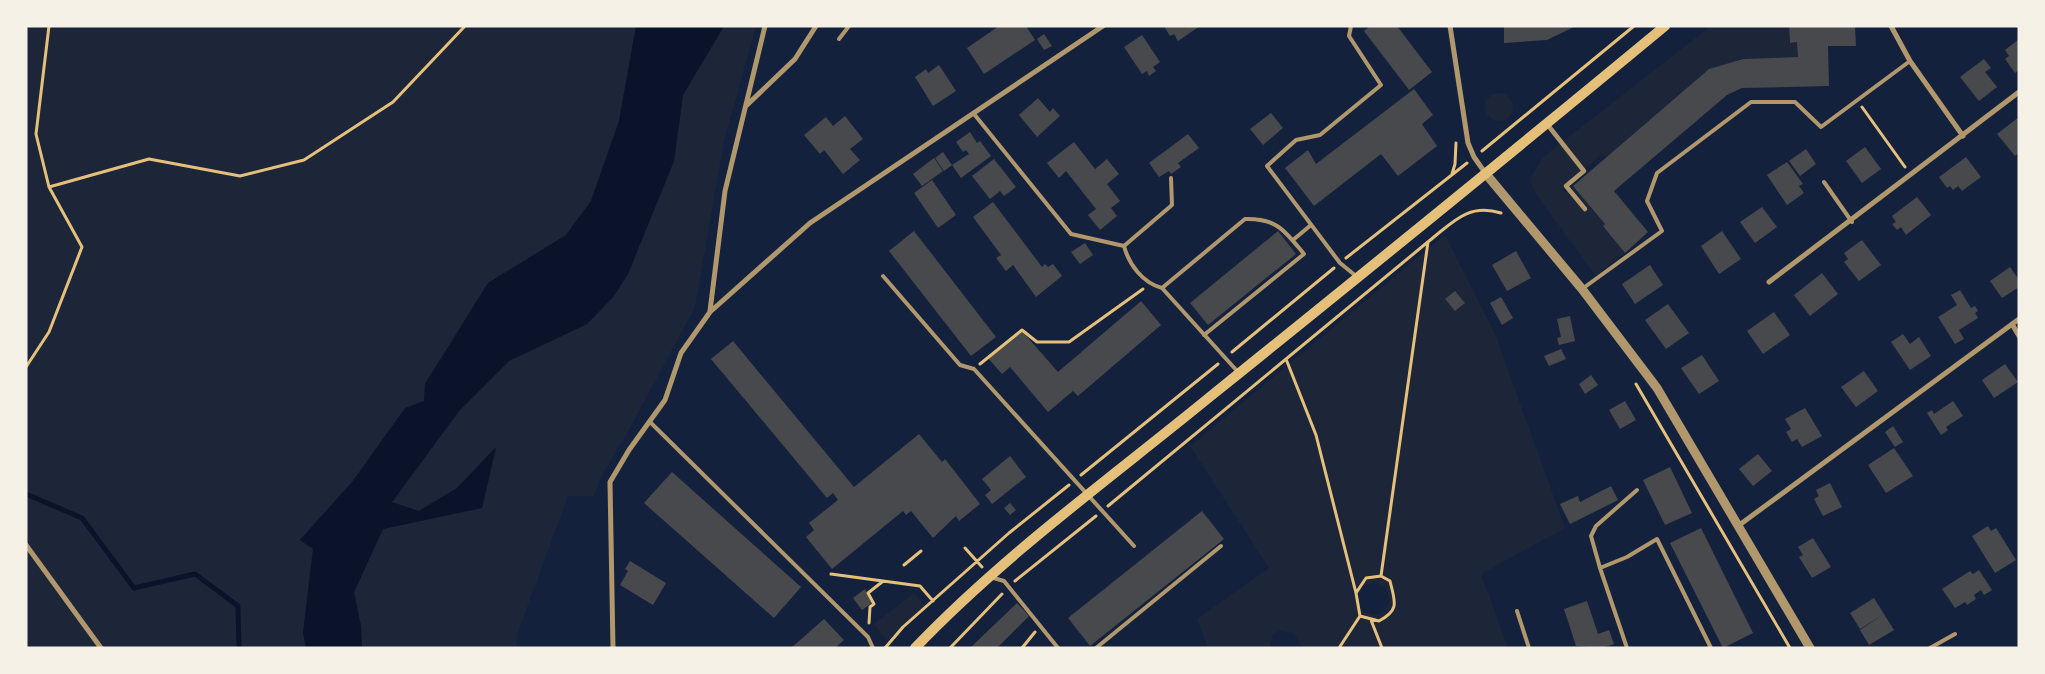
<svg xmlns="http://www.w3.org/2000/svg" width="2045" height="674" font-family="'Fira Sans Condensed',sans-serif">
  <rect width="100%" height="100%" fill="#14213d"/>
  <path fill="#1d2539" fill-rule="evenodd" d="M26 26H636L619 121 591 201 566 235 488 283 425 384 424 401 300 540 313 549 303 633 306 648H26Z
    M724 26H756L724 141 695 307 630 428 601 477 594 496H568L518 632 516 648H362L361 626 354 592 383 529 482 507 496 449 457 488 418 511 392 503 459 411 509 361 587 324 614 296 628 274 674 161 683 95Z
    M1711 26H1789L1790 43 1797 42 1798 57 1743 59 1709 69 1606 158 1602 154 1562 189 1566 193 1573 186 1605 224 1603 226 1625 253 1595 275 1536 194 1530 179 1543 157Z
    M1485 107a14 14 0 1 1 28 0a14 14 0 1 1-28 0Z
    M1445 235 1495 334 1565 528 1481 574 1508 648H1302L1294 633 1279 631 1273 634 1270 648H1208L1197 619 1269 568 1190 446ZM1375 582 1386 588 1390 600 1385 611 1373 615 1361 610 1357 598 1363 586Z
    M914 593 925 606 887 641 874 624Z"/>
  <path fill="#0b132b" d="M636 26H724L683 95 674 161 628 274 614 296 587 324 509 361 459 411 392 502 419 511 457 488 496 447 482 508 383 529 354 592 361 626 362 648H306L303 633 313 549 300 540 352 482 405 408 424 401 425 384 488 283 566 235 591 201 619 121Z"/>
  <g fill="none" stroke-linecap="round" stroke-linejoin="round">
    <path stroke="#0b132b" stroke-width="5" d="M26 494 82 518 134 588 195 574 238 606 239 648"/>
  </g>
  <path fill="#48494c" d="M999 26H1026L1035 40 984 74 967 48Z
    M1168 26H1200L1178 41 1174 34 1170 36 1165 28Z
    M1370 26H1397L1432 72 1409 90 1364 31Z
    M1504 26H1576L1547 40 1504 43Z
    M1789 26H1855L1856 46H1828L1829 86 1742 88 1727 95 1614 191 1648 232 1625 253 1603 226 1605 224 1573 186 1709 69 1743 59 1798 57 1797 42 1790 43Z
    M1044 34 1052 46 1044 50 1037 39Z
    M1142 35 1160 62 1153 67 1156 71 1149 76 1147 71 1142 74 1124 47Z
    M2019 39V70L2015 73 2005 59 2009 56 2005 50Z
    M1984 59 1991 68 1985 72 1997 87 1979 101 1960 77Z
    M939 65 956 91 933 106 915 77 926 69 928 73Z
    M1414 89 1433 115 1422 124 1437 146 1398 176 1381 154 1314 206 1285 168 1308 150 1316 164Z
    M1038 98 1050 112 1053 108 1060 116 1037 137 1019 115Z
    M1271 113 1283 128 1263 145 1250 129Z
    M845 116 863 139 850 149 860 160 843 174 824 150 820 154 804 135 826 117 833 126Z
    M2019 117V153L2015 156 1997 134Z
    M970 132 977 143 980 141 991 156 961 178 952 165 944 171 935 158 943 152 952 165 969 154 966 150 963 152 956 142Z
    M1188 134 1199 148 1178 163 1181 167 1171 174 1169 171 1159 177 1149 163Z
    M1074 142 1095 169 1107 159 1119 174 1107 184 1120 201 1111 208 1117 216 1100 230 1088 215 1096 209 1066 171 1059 178 1047 163Z
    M1865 147 1881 169 1862 183 1846 161Z
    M1806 149 1816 164 1800 176 1789 161Z
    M1966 157 1981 177 1962 191 1958 186 1953 190 1950 186 1947 188 1939 177Z
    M934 158 943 171 922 186 913 174Z
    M994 159 1016 187 1004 196 1000 191 990 199 972 176Z
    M1787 162 1803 184 1799 186 1804 193 1787 205 1767 175Z
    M932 180 956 215 938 228 914 193Z
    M1917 197 1931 215 1906 235 1901 227 1897 230 1892 224 1896 222 1892 216Z
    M993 202 1042 267 1045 264 1048 267 1053 264 1062 276 1036 297 1013 265 1006 271 996 258 1001 255 973 217Z
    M1762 207 1777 227 1755 243 1740 222Z
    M914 231 996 337 971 356 889 251Z
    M1278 231 1296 254 1208 325 1190 303Z
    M1722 231 1741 259 1719 274 1701 246Z
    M1862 240 1881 265 1859 281 1844 262 1848 259 1844 253Z
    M1085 243 1093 255 1080 264 1071 252Z
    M1516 251 1531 278 1507 291 1492 265Z
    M1650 265 1663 285 1635 304 1622 284Z
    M2010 267 2019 280V287L2002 298 1990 281Z
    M1822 273 1838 294 1810 316 1794 295Z
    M1960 290 1971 308 1975 306 1978 311 1975 313 1978 318 1959 330 1964 339 1955 344 1938 317 1957 305 1951 295Z
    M1455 291 1465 303 1455 311 1445 299Z
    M1501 297 1513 318 1502 325 1490 303Z
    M1141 301 1161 325 1078 396 1073 391 1048 412 1010 367 1002 374 988 358 1022 331 1058 372Z
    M1668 304 1689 333 1666 349 1645 320Z
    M1774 312 1790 335 1763 354 1747 331Z
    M1570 316 1575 341 1559 345 1557 338 1561 337 1557 319Z
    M1903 334 1910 344 1919 337 1931 356 1910 370 1891 342Z
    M733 341 854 487 919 434 942 462 945 459 980 504 959 521 956 516 933 538 911 511 906 515 903 511 832 569 806 537 814 530 809 523 838 500 833 493 827 498 711 359Z
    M1561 349 1566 359 1549 366 1544 356Z
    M1702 355 1719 381 1699 394 1681 368Z
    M2005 364 2018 382 1994 398 1982 380Z
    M1864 371 1878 391 1856 407 1841 387Z
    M1591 375 1598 385 1585 394 1579 384Z
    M1625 401 1636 420 1620 429 1609 410Z
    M1953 401 1963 416 1946 427 1948 430 1941 435 1927 413 1932 410 1934 414Z
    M1805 408 1822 436 1802 447 1797 439 1792 442 1786 432 1791 429 1785 419Z
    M1893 426 1903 442 1895 447 1885 432Z
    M1894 448 1913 476 1886 493 1868 465Z
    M1758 454 1772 471 1753 486 1739 469Z
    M1010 456 1026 477 992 504 985 495 991 490 982 479Z
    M1670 467 1692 513 1665 525 1643 480Z
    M672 472 801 587 774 618 644 503Z
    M1830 483 1842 507 1823 516 1814 499 1819 496 1816 490Z
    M1611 486 1618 500 1570 524 1560 504 1578 496 1580 502Z
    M1010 503 1016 510 1010 515 1004 508Z
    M1202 511 1224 539 1090 646 1068 618Z
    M1988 526 1991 531 1996 528 2016 560 1995 573 1972 536Z
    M1701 528 1753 633 1723 648 1670 543Z
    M1813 538 1831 567 1812 578 1799 557 1803 555 1798 547Z
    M630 561 666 583 653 605 620 585 628 571 625 569Z
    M1979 570 1992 590 1984 595 1981 590 1974 595 1976 599 1967 605 1965 602 1955 608 1942 589 1970 571 1973 574Z
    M865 589 872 603 862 610 853 598Z
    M1874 598 1894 630 1869 645 1860 630 1882 615 1860 629 1850 613Z
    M1587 601 1598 634 1609 630 1614 644 1602 648 1576 646 1564 609Z
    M1017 603 1029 616 997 648H970Z
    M824 619 844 640 835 648H791Z"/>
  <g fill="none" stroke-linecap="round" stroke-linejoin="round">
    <path stroke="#e5c07b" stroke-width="3" d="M1862 107 1905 167
      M1482 151 1634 26
      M1452 174 1455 164 1456 143
      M49 187 149 159 240 176 304 160 393 102 465 26
      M1346 258 1467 163
      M1232 352 1334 268
      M1286 359 1316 435 1356 593
      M980 364 1022 330 1037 342H1069L1143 289
      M26 367 49 332 82 247 49 187 36 134 49 26
      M1636 384 1790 648
      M1081 475 1218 364
      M1108 506 1429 241C1453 222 1468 203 1501 213
      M965 548 982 567
      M904 565 921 551
      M831 574 920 586 933 601
      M1381 576 1428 242
      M1381 576 1390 581C1395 602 1400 610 1379 621L1360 616 1356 593 1366 578Z
      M1015 581 1096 516
      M1371 620 1382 648
      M869 623 870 607 874 604 868 593 882 582
      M885 648 903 627 1009 533 1069 485
      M950 648 1002 594
      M1022 648 1035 632
      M1339 648 1360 616"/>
    <path stroke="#b1986c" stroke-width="4" d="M1351 26 1349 36 1381 85 1320 135 1296 140 1267 166 1340 263 1356 276
      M839 39 849 26
      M974 114 1071 234 1124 246C1129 265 1143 283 1162 288L1238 372
      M1824 182 1852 222
      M1293 240 1311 225
      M1124 246 1172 205 1171 178
      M883 276 960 365 974 369 1134 546
      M1162 288 1245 219C1277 218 1285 231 1304 254L1204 335
      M1582 289 1662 231 1647 201 1657 173 1751 102H1795L1821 127 1910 61
      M650 422 868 637 873 648
      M1600 568 1591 536 1596 526 1637 490
      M990 577 1004 581 1058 648
      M1517 611 1529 648
      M1096 648 1221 546
      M1627 648 1600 568 1627 557 1657 539 1711 648
      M1930 648 1955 634"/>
    <path stroke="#b1986c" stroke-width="4.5" d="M1547 124 1584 171 1566 186 1585 209"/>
    <path stroke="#b1986c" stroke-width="5" d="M1450 26 1468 143 1474 157 1486 174
      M1891 26 1910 61 1963 136
      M746 106 795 59 816 26
      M1769 282 2019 92
      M710 311 725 191 765 26
      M2012 324 2019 336
      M1738 526 2019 319
      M26 545 101 648
      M613 648 610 482 629 450 665 400 681 353 710 312 810 223 1103 26"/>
    <path stroke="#b1986c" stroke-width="9" d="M1486 174 1582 289 1657 388 1810 648"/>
    <path stroke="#e5c07b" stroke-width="10" d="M915 648C1003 556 1108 480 1206 400 1360 276 1513 152 1665 26"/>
  </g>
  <rect width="2045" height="674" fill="none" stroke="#f6f1e7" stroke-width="55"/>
</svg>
